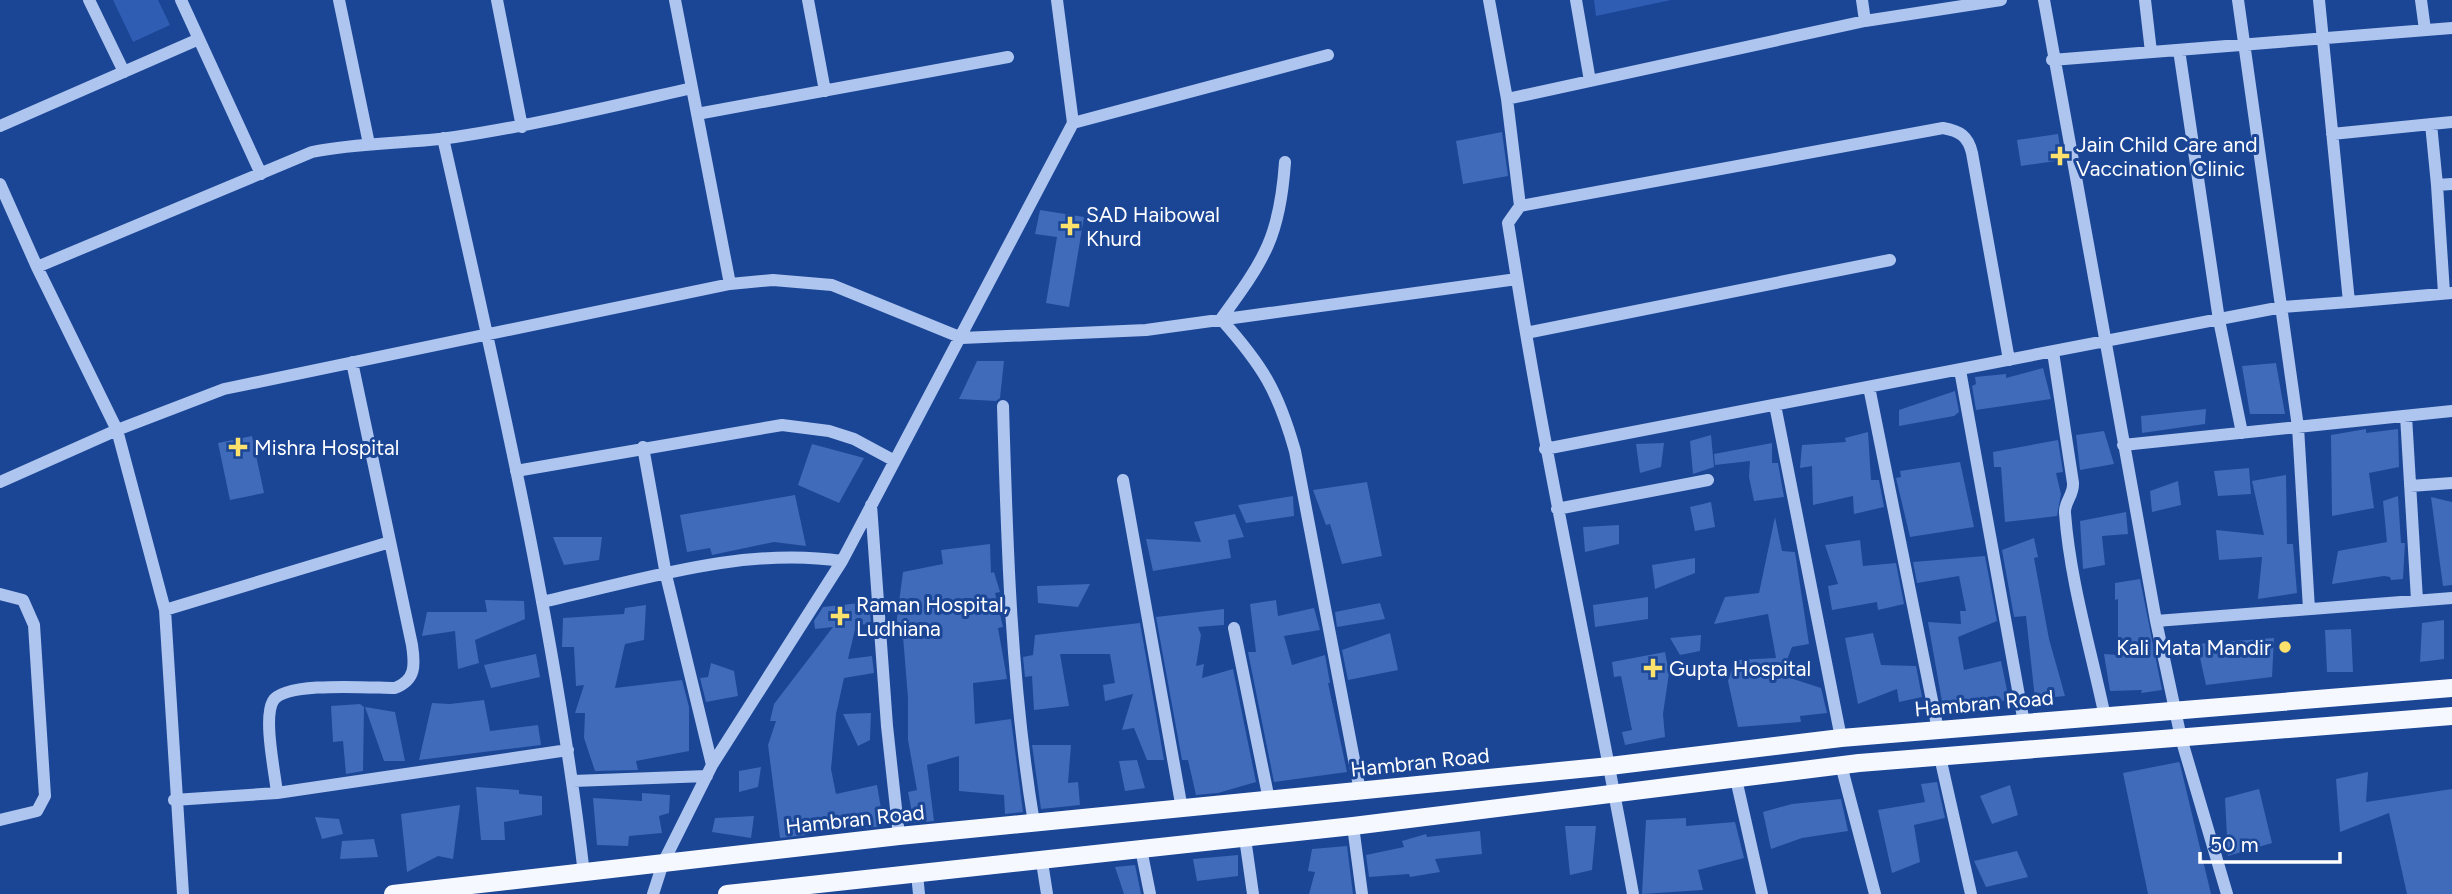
<svg xmlns="http://www.w3.org/2000/svg" width="2452" height="894" font-family="Figtree,sans-serif">
  <rect width="100%" height="100%" fill="#1b4595"/>
  <path fill="#2f5db3" d="M113 0H158L170 25 133 42Z
    M1594 0H1671L1596 16Z"/>
  <path fill="#3f6bba" d="M1502 132 1508 176 1463 184 1456 141Z
    M2058 134 2062 160 2021 166 2017 140Z
    M1040 210 1084 217 1069 307 1046 303 1057 237 1035 234Z
    M977 361H1004L1000 398 996 401 959 399Z
    M2276 363 2285 414H2250L2242 366Z
    M2043 368 2051 399 1976 410 1972 386 1976 384 1975 377 2006 374V378Z
    M1955 391 1959 412 1954 416 1899 426V410Z
    M2206 409 2205 424 2142 433 2141 416Z
    M2366 429V433L2398 429 2399 467 2369 473 2374 508 2332 516 2331 435Z
    M2104 431 2114 464 2080 470 2076 435Z
    M1868 432 1871 480H1879L1884 507 1854 514 1853 496 1813 505 1812 466 1800 468 1802 445 1846 442 1845 438Z
    M1711 435 1714 467 1693 474 1690 441Z
    M252 436 264 493 230 500 218 443Z
    M2058 440 2063 472 2056 473 2061 494 2057 516 2005 522 2001 467H1994L1993 452Z
    M1664 443 1661 467 1640 473 1636 444Z
    M1772 443V463H1778L1784 497 1754 501 1749 477 1750 461 1715 465 1714 454Z
    M812 444 864 458 839 503 798 485Z
    M1960 462 1974 527 1910 537 1896 478 1901 477 1900 471Z
    M2249 468 2251 494 2218 496 2214 471Z
    M2286 475 2287 544H2293L2297 593 2258 599 2262 557 2219 560 2216 530 2264 535 2252 481Z
    M2178 481 2181 505 2152 512 2150 491Z
    M1367 482 1382 556 1342 564 1330 524 1326 525 1313 490Z
    M795 495 806 546 774 542 712 555 710 548 687 552 680 515Z
    M1293 496 1294 516 1246 523 1238 505Z
    M2398 496 2401 543H2405L2403 579 2391 580 2390 577 2384 576 2332 584 2338 551 2387 542 2383 501Z
    M2431 497 2452 502V585L2443 586Z
    M1711 502 1715 527 1695 531 1690 507Z
    M2126 512 2128 534 2102 536 2105 565 2083 569 2080 521Z
    M1235 514 1244 537 1228 540 1231 558 1153 571 1146 539 1201 542 1194 522Z
    M1775 517 1782 551 1795 552 1809 644 1792 647 1781 675 1821 688 1827 713 1800 716 1801 722 1738 727 1728 681 1735 660 1776 658 1768 614 1714 624 1725 597 1759 593Z
    M1619 525V544L1585 552 1583 527Z
    M553 537H602L599 560 564 565Z
    M2034 538 2038 557 2034 558 2049 639 2065 696 2035 699 2026 616 2014 617 2002 550Z
    M1860 540 1863 566 1896 563 1904 604 1878 610 1877 602 1832 610 1828 586 1838 584 1825 545Z
    M990 544 991 573 994 572 1000 592 995 593 1003 627 998 628 1007 679 973 683 975 724 1011 719 1023 812 1005 814 1004 795 959 791V756L927 765 934 821 914 823 908 792 917 790 908 740V698L902 624 896 625 903 572 943 564 941 550Z
    M1985 556 1997 621 1958 637 1964 670 2001 661 2009 700 1974 704 1944 713 1928 622 1961 624 1960 611H1966L1959 576 1917 583 1913 562Z
    M1695 558V573L1655 589 1652 565Z
    M2140 579 2162 690 2141 693 2142 690 2110 691 2104 654 2118 655V599L2115 600V583Z
    M1090 584 1078 607 1038 603 1037 586Z
    M1648 597V619L1595 627 1593 605Z
    M485 600 524 601 525 619 475 640 479 663 458 669 455 631 422 636 427 612H487Z
    M1276 600 1278 616 1314 608 1320 630 1284 636 1292 665 1325 655 1330 683H1328L1347 772 1274 782 1248 652H1256L1250 604Z
    M869 602 871 624 856 625 848 659 872 656 874 673 844 678 836 714 831 769 836 794 877 785 884 826 865 828 863 821 805 830 806 835 780 838 768 745 776 721H770L774 704 833 627 815 629 814 621 823 607Z
    M1380 603 1385 619 1337 627 1335 612Z
    M646 605 644 640 625 644 615 688 682 680 689 707V751L636 761 638 770 595 771 584 738 585 713H575L584 685 576 686 574 647H562L563 618 624 614 625 608Z
    M1224 609V625L1198 627 1201 635 1196 666 1204 664 1202 678 1233 669 1256 782 1218 793 1196 795 1188 760H1182L1156 617Z
    M2444 620V659L2420 662 2422 623Z
    M1140 623 1164 760H1147L1134 728 1122 730 1133 694 1105 701 1103 685 1115 683 1110 654H1060L1069 706 1034 710 1032 676 1025 677 1023 657 1033 655 1035 635Z
    M2351 629 2353 672H2327L2325 630Z
    M1390 633 1398 670 1348 680 1342 650Z
    M1873 633 1881 665 1916 666 1922 697 1899 702 1897 689 1858 704 1845 638Z
    M1701 635 1700 651 1680 655 1670 638Z
    M2274 638 2272 677 2206 685 2197 644Z
    M1665 652 1669 673 1663 714 1665 737 1625 745 1622 732 1632 730 1621 676 1614 677 1612 662Z
    M536 654 540 677 491 688 484 665Z
    M711 663 734 671 738 696 706 702 700 678 708 677Z
    M484 700 490 731 538 725 541 745 419 760 432 703 450 704Z
    M360 704 364 707 363 771 346 774 343 741 333 742 331 706Z
    M365 707 395 712 405 761H384Z
    M871 713 870 740 858 746 843 714Z
    M1032 745H1071L1068 783 1078 782 1080 805 1041 809Z
    M1137 760 1145 788 1125 791 1119 761Z
    M2179 762 2180 764 2211 894H2148L2123 773Z
    M761 767 758 787 739 792V771Z
    M2368 772 2366 802 2452 789V894H2407L2389 813 2340 832 2336 779Z
    M1937 782 1945 818 1914 825 1920 862 1892 873 1878 810 1925 802 1921 784Z
    M2010 785 2018 815 1992 824 1980 796Z
    M476 787 519 790V794L542 796V815L504 822 505 840H481Z
    M2259 789 2272 843 2228 856 2225 798Z
    M642 793 670 795 669 813 659 816 662 833 629 836 628 846 597 845 593 798 642 801Z
    M1841 799 1848 831 1802 838 1771 849 1763 812 1792 804Z
    M460 805 453 859 438 856 407 872 401 814Z
    M754 816 751 838 712 832 715 818Z
    M315 817 339 819 343 834 322 839Z
    M1686 818V826L1735 822 1744 858 1698 870 1703 890 1642 894 1646 820Z
    M1565 826H1596L1592 870 1570 875Z
    M1480 831 1482 854 1435 859 1440 872 1410 877 1409 874 1369 877 1366 855 1404 847 1402 841 1426 834 1427 837Z
    M374 839 378 857 340 859 342 841Z
    M1347 846 1353 894H1309L1315 872 1308 871 1312 849Z
    M2017 851 2028 877 1986 887 1974 861Z
    M1238 855V876L1197 881 1193 859Z
    M1135 865 1141 894H1124L1115 867Z"/>
  <g fill="none" stroke-linecap="round" stroke-linejoin="round">
    <path stroke="#adc5ef" stroke-width="12" d="M89 0 124 72
      M181 0 261 174
      M339 0 369 144
      M497 0 522 127
      M675 0 730 284
      M808 0 825 91
      M1489 0 1507 99 1520 206 1508 223 1517 279
      M1576 0 1590 81
      M2044 0 2156 621 2181 738 2227 894
      M2145 0 2151 52
      M2238 0 2298 427 2309 609
      M2319 0 2349 302 2452 293
      M2421 0 2425 30
      M1865 21 2001 0
      M2179 50 2219 320 2242 433
      M2052 60 2452 28
      M1507 99 1865 21 1862 0
      M697 114 1008 57
      M1073 123 1328 55
      M2431 124 2437 185
      M0 126 199 39
      M2332 134 2452 122
      M443 138C498 382 555 626 584 874
      M1285 162C1280 236 1265 259 1221 319 1263 366 1278 391 1295 451L1360 791
      M0 184 37 267 117 430 165 610 183 894
      M1520 206 1943 128C1960 131 1968 136 1972 153L2009 360
      M37 267 312 152C359 142 407 144 455 137 535 125 613 106 692 88
      M2444 293 2437 185 2452 184
      M1526 333 1890 260
      M2053 352 2073 483C2074 495 2064 502 2065 513 2070 581 2091 650 2105 717
      M1960 370 2024 723
      M1869 387 1938 730
      M1775 405 1841 738
      M1003 406C1007 546 1011 684 1034 823
      M2406 416 2417 600
      M2123 445 2452 411
      M643 447 666 575 712 765
      M1545 449 2282 307 2349 302
      M516 471 782 425 829 431 854 439 893 460
      M1123 480 1182 809
      M0 482 117 430 224 389 730 284 773 280 832 285 962 338 1146 330 1517 279C1550 485 1596 689 1633 894
      M2410 486 2452 483
      M871 505 887 726 899 836
      M1557 509 1708 480
      M0 594 23 600 34 625 45 796 37 811 0 820
      M542 602C638 581 742 546 842 561
      M165 610 390 542
      M2156 621 2452 598
      M1234 628 1269 800
      M1940 757 1971 894
      M1841 765 1875 894
      M1736 779 1762 894
      M573 781 707 776
      M277 793 568 750
      M174 800 277 793C275 773 263 718 273 701 285 681 372 688 395 688 416 680 415 665 412 645L352 362
      M1353 826 1362 894
      M1245 838 1253 894
      M1141 849 1150 894
      M1042 862 1047 894
      M917 874 919 894
      M653 894 663 863 712 765 842 561 1073 123 1057 0"/>
    <path stroke="#f6f8ff" stroke-width="18" d="M393 894 899 836 1610 766 1841 738 2452 688
      M727 894 1353 826 1859 763 2452 716"/>
  </g>
  <g fill="#ffe26c" stroke="#1b4595" stroke-width="2.5">
    <path d="M2056.5 145.5h7v7h7v7h-7v7h-7v-7h-7v-7h7z"/>
    <path d="M1066.5 215.5h7v7h7v7h-7v7h-7v-7h-7v-7h7z"/>
    <path d="M234.5 436.5h7v7h7v7h-7v7h-7v-7h-7v-7h7z"/>
    <path d="M836.5 605.5h7v7h7v7h-7v7h-7v-7h-7v-7h7z"/>
    <circle cx="2285" cy="647" r="7"/>
    <path d="M1649.5 657.5h7v7h7v7h-7v7h-7v-7h-7v-7h7z"/>
  </g>
  <g text-anchor="middle" dominant-baseline="central" stroke-width="6" stroke-linejoin="round" paint-order="stroke">
    <g font-size="21" fill="#fff" stroke="#1b4595" text-anchor="start">
      <text x="2076" y="144">Jain Child Care and<tspan x="2076" dy="24">Vaccination Clinic</tspan></text>
      <text x="1086" y="214">SAD Haibowal<tspan x="1086" dy="24">Khurd</tspan></text>
      <text x="254" y="447">Mishra Hospital</text>
      <text x="856" y="604">Raman Hospital,<tspan x="856" dy="24">Ludhiana</tspan></text>
      <text x="2271" y="647" text-anchor="end">Kali Mata Mandir</text>
      <text x="1669" y="668">Gupta Hospital</text>
    </g>
    <g font-size="21" fill="#fff" stroke="#1b4595">
      <text transform="translate(1984 703) rotate(-5)">Hambran Road</text>
      <text transform="translate(1420 762) rotate(-6)">Hambran Road</text>
      <text transform="translate(855 819) rotate(-6)">Hambran Road</text>
    </g>
  </g>
  <path d="M2200 852v10h140v-10" fill="none" stroke="#ffffff" stroke-width="3.5"/>
  <text x="2210" y="852" font-size="21" fill="#ffffff" stroke="#1b4595" stroke-width="5" paint-order="stroke">50 m</text>
</svg>
